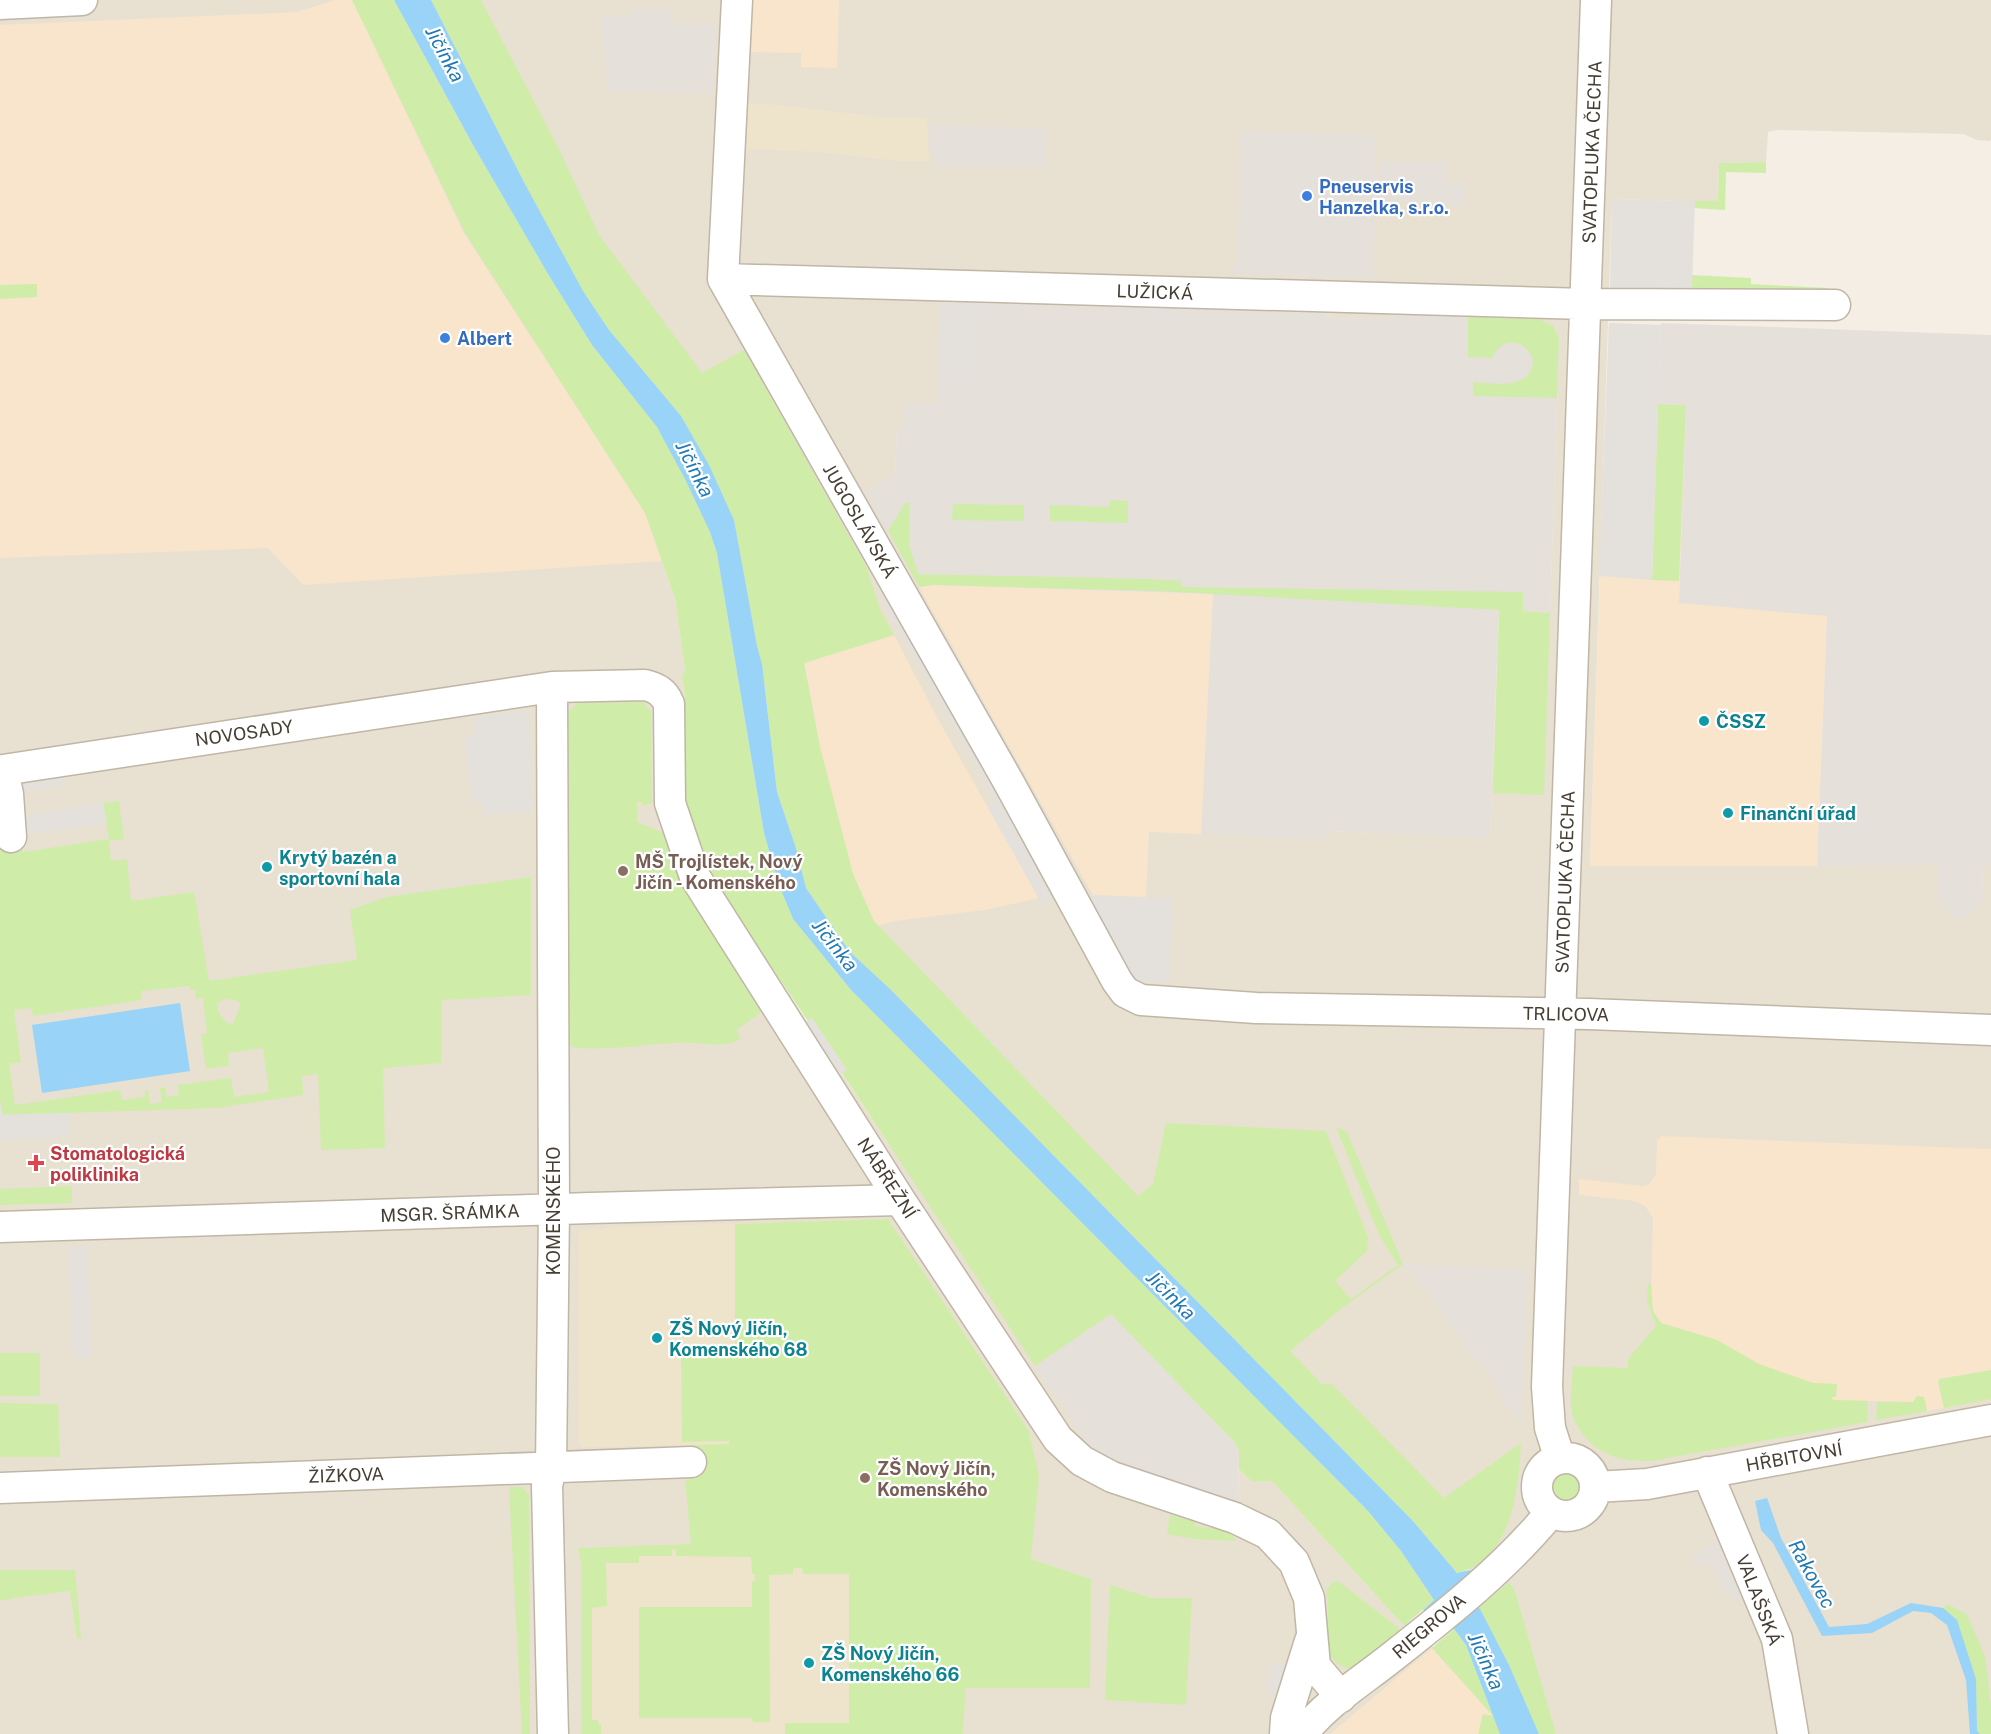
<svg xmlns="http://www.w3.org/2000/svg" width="1991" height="1734" font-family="'Public Sans',sans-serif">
  <rect width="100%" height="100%" fill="#f4eee4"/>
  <path fill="#e8e0d1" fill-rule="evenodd" d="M0 0H352L402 101 645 513 675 598 685 670 682 677 706 870 890 1146 1238 1504 1239 1469 1252 1482 1272 1481 1404 1626 1410 1621 1494 1717 1500 1734H0Z
    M431 0H1991V140L1989 141 1977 140 1963 134 1777 130 1768 132 1766 162 1719 163 1718 202 1612 199 1590 866 1938 865 1982 902 1983 865H1991V1734H1539L1479 1607 1470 1570 850 952 806 888 762 674 525 184ZM941 302 1325 313 1333 318 1386 319 1393 315 1539 319 1556 330 1559 344 1550 613 1498 646 1490 837 1329 831V839L919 587 866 492 895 475 897 428H903L937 404Z"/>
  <path fill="#f8e5cc" d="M335 0H352L464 233 645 513 662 561 303 585 268 548 0 558V25L297 12Z
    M753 0H839L837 68 801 67V53L751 52Z
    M1609 323 1661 325 1658 404 1686 405 1679 602 1827 615 1817 866H1590Z
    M933 585 1213 594 1202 832 1201 834 1149 832 1146 897 1093 895 919 587Z
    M894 635 939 721 1039 898 985 910 895 921 878 926 874 921 853 874 820 747 804 663Z
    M1660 1136 1991 1149V1370L1940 1379 1938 1382 1944 1408 1927 1411 1924 1397 1917 1396 1913 1402 1833 1400 1831 1396 1837 1384 1813 1383 1759 1364 1717 1340 1661 1323 1653 1311 1651 1301 1653 1218 1645 1206 1635 1201 1579 1195V1179L1643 1186 1649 1184 1656 1174 1657 1139H1660Z
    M1432 1648 1494 1717 1500 1734H1330Z"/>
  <path fill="#e5e0d9" d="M630 8 674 10V24H716L713 94 608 91 601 15 630 16Z
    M928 125 1047 128 1045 168 938 167 937 157 929 156Z
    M1241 131 1376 135 1374 279 1231 274 1237 257Z
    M1379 162H1445V183H1466L1465 205 1377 201Z
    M940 302 1325 313 1333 318 1386 319 1393 315 1539 319 1553 326 1558 334 1559 344 1550 613 1499 610 1490 838 1330 831 1329 840 1201 834 1213 594 933 585 919 587 865 492 895 475 897 428 903 427 904 403 937 404Z
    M1661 323 1991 335V865H1983L1982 902 1964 919 1955 918 1937 900V865L1817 866 1827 616 1679 603 1686 405 1658 404Z
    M1403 1264 1528 1269 1521 1424 1503 1401 1485 1364 1477 1363 1427 1293Z
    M1111 1313 1235 1443 1239 1451 1238 1504 1125 1470 1092 1452 1035 1366Z
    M1720 1541 1748 1597 1737 1602 1726 1595 1710 1562 1697 1567 1691 1555Z"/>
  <path fill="#eee4cc" d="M748 103 779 105 881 117 927 118 929 161H899L818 152 746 149Z
    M888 1219 1029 1431 1039 1476 1031 1559 1091 1579 1090 1688H966L963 1734H581V1564L578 1548 691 1544 685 1480 691 1479V1445L589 1447H582L578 1442V1235L582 1230 621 1227Z"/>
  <path fill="#cfeda8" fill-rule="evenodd" d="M352 0H394L473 145 548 274 592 345 657 427 686 481 710 532 717 553 764 833 779 885 793 919 851 990 1368 1511 1401 1551 1434 1600 1404 1626 1272 1481 1252 1482 1239 1469V1451L1235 1443 1111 1314 1035 1366 842 1073 846 1069 812 1019 808 1021 706 870 681 792 675 703 685 698 682 677 685 670 675 598 645 513 465 233Z
    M431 0H481L560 151 599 235 702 373 744 350 866 566 880 609 894 635 804 663 820 747 853 874 874 921 1138 1196 1153 1184 1166 1123 1326 1131 1368 1237 1367 1251 1335 1281 1351 1299 1398 1265 1379 1235 1336 1127 1347 1132 1403 1264 1342 1308 1290 1351 1322 1384H1332L1444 1498 1521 1443C1519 1489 1512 1560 1457 1573L1413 1521 891 990 850 952 806 888 796 848 777 792 762 664 757 646 734 520 709 465 681 416 609 330 583 291 525 184Z
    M1766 162V173L1726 172 1725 210 1694 208 1695 201H1718L1719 163Z
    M1692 275 1751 278V284L1828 288V291L1692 289Z
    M37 284V297L0 299V285Z
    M1468 317 1539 319 1553 326 1559 339 1557 398 1473 396V382C1496 383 1531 391 1533 360 1525 338 1502 336 1492 358L1468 357Z
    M1658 404 1686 405 1679 581 1652 580Z
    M1110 500 1128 501V523L1050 521V505L1109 507Z
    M905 503H910L909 545 918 574 1149 579 1181 581V587L1523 592V611L1550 613 1544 795 1493 793 1499 610 1159 591 933 585 919 587 888 531Z
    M953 504 1024 505V521L952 520Z
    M643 702 651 712 652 803 642 806V802H637V822L666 834 764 1006 758 1015 736 1030 741 1038C727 1048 712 1044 696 1043 657 1041 618 1051 579 1048 573 1048 571 1046 567 1042L566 714 578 703Z
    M119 801 124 839 109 841 111 861 127 859 131 901 194 892 209 981 357 960 350 910 386 897 531 877V995L442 1000 441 1063 383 1068 385 1148 321 1150 318 1074 302 1076 303 1095 217 1108 2 1115 0 1100V834L20 836 23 852 109 839 103 803ZM189 986 190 990H195L196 999 203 998 207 1033 201 1034 206 1069 229 1066 228 1053 263 1048 269 1092 234 1097 231 1078 177 1085 179 1095 167 1097 165 1087 160 1088 162 1102 150 1104 148 1090H145V1097L122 1100 120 1090 15 1105 9 1064 21 1062 14 1010 31 1008 33 1016 141 1000V991ZM224 999 236 1000 241 1004 233 1024 227 1023 217 1010 218 1003Z
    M72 1186V1203L0 1205V1189Z
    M888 1219 1029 1431 1039 1476 1031 1559 1091 1579 1090 1688H966L963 1734H785V1723H849V1574H803L802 1568H793V1574L769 1575 770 1722H753L752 1718H639V1607H752V1581H755V1574H752L751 1557 676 1556V1550L672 1549V1556H639V1563H606L607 1606 592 1608V1720H598V1724H601V1734H581V1564L578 1548 691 1544 685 1480 691 1479V1445L729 1444V1441L682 1442 681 1354 735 1353V1224Z
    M1648 1284H1651L1653 1311 1661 1323 1717 1340 1759 1364 1813 1383 1837 1384 1836 1397H1832L1833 1400 1868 1401 1867 1422 1652 1461C1623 1461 1601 1458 1582 1433 1578 1427 1573 1420 1572 1413 1569 1398 1573 1381 1573 1366L1628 1368V1359L1656 1326 1647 1301Z
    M0 1353H40V1396H0Z
    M1991 1370V1399L1944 1408 1938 1381 1940 1379Z
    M1917 1396 1924 1397 1927 1411 1876 1420 1877 1402H1913Z
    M0 1403 58 1404 60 1457H0Z
    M1548 1487a18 18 0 1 1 36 0a18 18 0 1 1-36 0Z
    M509 1487H522L529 1495 530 1734H522Z
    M1170 1515 1195 1522V1526L1217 1529 1232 1535 1236 1541 1194 1539 1167 1534Z
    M0 1570H75L81 1638 77 1639 70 1591 14 1598V1597L12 1599 0 1600Z
    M1334 1581H1338L1399 1628 1398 1634 1354 1671 1339 1665 1328 1654V1605L1326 1590Z
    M1509 1582 1515 1591 1556 1734H1539L1509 1665 1479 1607Z
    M1110 1585 1151 1598H1192L1186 1705 1105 1700Z
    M1948 1604 1967 1615 1985 1656 1991 1706V1734H1980L1977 1731 1976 1679 1957 1621 1943 1608Z
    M1454 1629 1466 1645 1500 1734H1478L1483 1714 1493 1716 1432 1648Z"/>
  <path fill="#e4e1dd" d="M1612 199 1695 201 1692 289 1610 288Z
    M959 302 977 303 974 381 938 380 940 318 958 319Z
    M1609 323 1661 325 1652 580 1599 576Z
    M887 584 1006 796 1000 800 1055 899 1043 906 987 806 996 801 882 601Z
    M525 710 530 716 531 810 484 815 482 802H472L465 735 476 734 474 717Z
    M124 761 125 768 65 777V785L15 793 13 777Z
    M103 803 107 823 22 835 19 817Z
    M1093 895 1172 899 1169 982 1128 981 1083 900Z
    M812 1018 847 1070 826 1083 793 1031Z
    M0 1100 3 1115 69 1113 70 1137 0 1140Z
    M87 1246 91 1358H73L69 1247Z
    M1272 1663 1288 1666 1280 1695 1266 1692Z"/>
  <path fill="#99d3f7" d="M394 0H431L525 184 583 291 609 330 681 416 709 465 734 520 757 646 762 664 777 792 796 848 806 888 850 952 891 990 1413 1521 1457 1573 1470 1570 1479 1607 1509 1665 1539 1734H1500L1466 1645 1454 1629 1423 1610 1434 1600 1401 1551 1368 1511 851 990 793 919 779 885 764 833 717 553 710 532 686 481 657 427 592 345 548 274 473 145Z
    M180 1003 190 1071 42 1093 32 1025Z
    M1767 1498 1781 1538 1829 1627 1867 1624 1911 1603 1943 1608 1957 1620 1976 1679 1977 1731 1980 1734H1970L1966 1680 1947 1625 1931 1613 1913 1611 1872 1633 1822 1636 1773 1543 1761 1530 1755 1501Z"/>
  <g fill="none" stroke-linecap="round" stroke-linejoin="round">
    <g stroke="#c0b6a5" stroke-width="33">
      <path id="minor" d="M737 0 723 279 1008 781 1117 981 1125 992 1141 1000 1256 1008 1589 1014 1991 1030
        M0 4 82 0
        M723 279 1586 304 1835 305
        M552 687 554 1209 551 1468 547 1486 553 1734
        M11 837 8 794 3 770 552 687 645 685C657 688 664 692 669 704L670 803 695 877 900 1200 1058 1439 1082 1461 1112 1477 1235 1518 1268 1534 1294 1562 1309 1598 1315 1666 1341 1697
        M0 1227 590 1208 900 1200
        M1537 1487a29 29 0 1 1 58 0a29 29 0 1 1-58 0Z
        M1560 1459 1550 1428 1547 1387 1596 0
        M1707 1472 1777 1639 1793 1734
        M1595 1487 1647 1484 1991 1420
        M0 1488 691 1462
        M1285 1734 1286 1718 1310 1641
        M1302 1734C1326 1703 1362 1681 1392 1657 1448 1613 1506 1567 1551 1512"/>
    </g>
    <use href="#minor" stroke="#fff" stroke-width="30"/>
  </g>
  <g fill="#3f7fe0" stroke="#fff" stroke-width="2">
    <circle cx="1307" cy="196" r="6"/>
    <circle cx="445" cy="338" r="6"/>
  </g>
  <g fill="#0f9aa8" stroke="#fff" stroke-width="2">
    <circle cx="1704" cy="721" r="6"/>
    <circle cx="1728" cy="813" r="6"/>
    <circle cx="267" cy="867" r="6"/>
    <circle cx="657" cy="1338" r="6"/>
    <circle cx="809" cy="1663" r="6"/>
  </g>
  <g fill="#8d6e63" stroke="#fff" stroke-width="2">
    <circle cx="623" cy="871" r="6"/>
    <circle cx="865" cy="1478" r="6"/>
  </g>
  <path fill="#e0444e" stroke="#fff" stroke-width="2" d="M33 1154h6v6h6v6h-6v6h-6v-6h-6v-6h6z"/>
  <g text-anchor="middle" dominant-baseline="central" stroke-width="4.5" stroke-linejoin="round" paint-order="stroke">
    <g font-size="18" fill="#463e33" stroke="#fff">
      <text transform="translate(1592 152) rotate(-88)">SVATOPLUKA ČECHA</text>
      <text transform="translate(1155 292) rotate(2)">LUŽICKÁ</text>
      <text transform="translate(860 521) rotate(60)">JUGOSLÁVSKÁ</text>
      <text transform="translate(244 733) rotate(-8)">NOVOSADY</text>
      <text transform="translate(1565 882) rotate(-88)">SVATOPLUKA ČECHA</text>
      <text transform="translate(1566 1014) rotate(1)">TRLICOVA</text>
      <text transform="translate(887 1178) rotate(57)">NÁBŘEŽNÍ</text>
      <text transform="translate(553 1211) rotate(-90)">KOMENSKÉHO</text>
      <text transform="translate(450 1213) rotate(-2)">MSGR. ŠRÁMKA</text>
      <text transform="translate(1794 1457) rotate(-10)">HŘBITOVNÍ</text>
      <text transform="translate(346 1475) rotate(-2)">ŽIŽKOVA</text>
      <text transform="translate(1759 1600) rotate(69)">VALAŠSKÁ</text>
      <text transform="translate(1429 1626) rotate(-40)">RIEGROVA</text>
    </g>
    <g font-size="18" font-weight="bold" fill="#366cbe" stroke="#fff" text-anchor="start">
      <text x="1319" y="186">Pneuservis<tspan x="1319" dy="21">Hanzelka, s.r.o.</tspan></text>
      <text x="457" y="338">Albert</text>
    </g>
    <g font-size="18" font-weight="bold" fill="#0d838f" stroke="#fff" text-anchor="start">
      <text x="1716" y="721">ČSSZ</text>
      <text x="1740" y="813">Finanční úřad</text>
      <text x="279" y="857">Krytý bazén a<tspan x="279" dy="21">sportovní hala</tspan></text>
      <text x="669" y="1328">ZŠ Nový Jičín,<tspan x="669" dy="21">Komenského 68</tspan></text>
      <text x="821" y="1653">ZŠ Nový Jičín,<tspan x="821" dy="21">Komenského 66</tspan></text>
    </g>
    <g font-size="18" font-weight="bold" fill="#785e54" stroke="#fff" text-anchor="start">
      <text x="635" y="861">MŠ Trojlístek, Nový<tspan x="635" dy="21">Jičín - Komenského</tspan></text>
      <text x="877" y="1468">ZŠ Nový Jičín,<tspan x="877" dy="21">Komenského</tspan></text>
    </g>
    <g font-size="18" font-weight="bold" fill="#be3a42" stroke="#fff" text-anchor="start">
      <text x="50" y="1153">Stomatologická<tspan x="50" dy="21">poliklinika</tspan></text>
    </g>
    <g font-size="20" font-style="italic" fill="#217ab4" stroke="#fff">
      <text transform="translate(445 54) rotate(62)">Jičínka</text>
      <text transform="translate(695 469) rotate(63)">Jičínka</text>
      <text transform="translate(835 945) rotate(52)">Jičínka</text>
      <text transform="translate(1171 1295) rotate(45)">Jičínka</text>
      <text transform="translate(1812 1574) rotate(61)">Rakovec</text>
      <text transform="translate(1486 1661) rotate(66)">Jičínka</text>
    </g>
  </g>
</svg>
